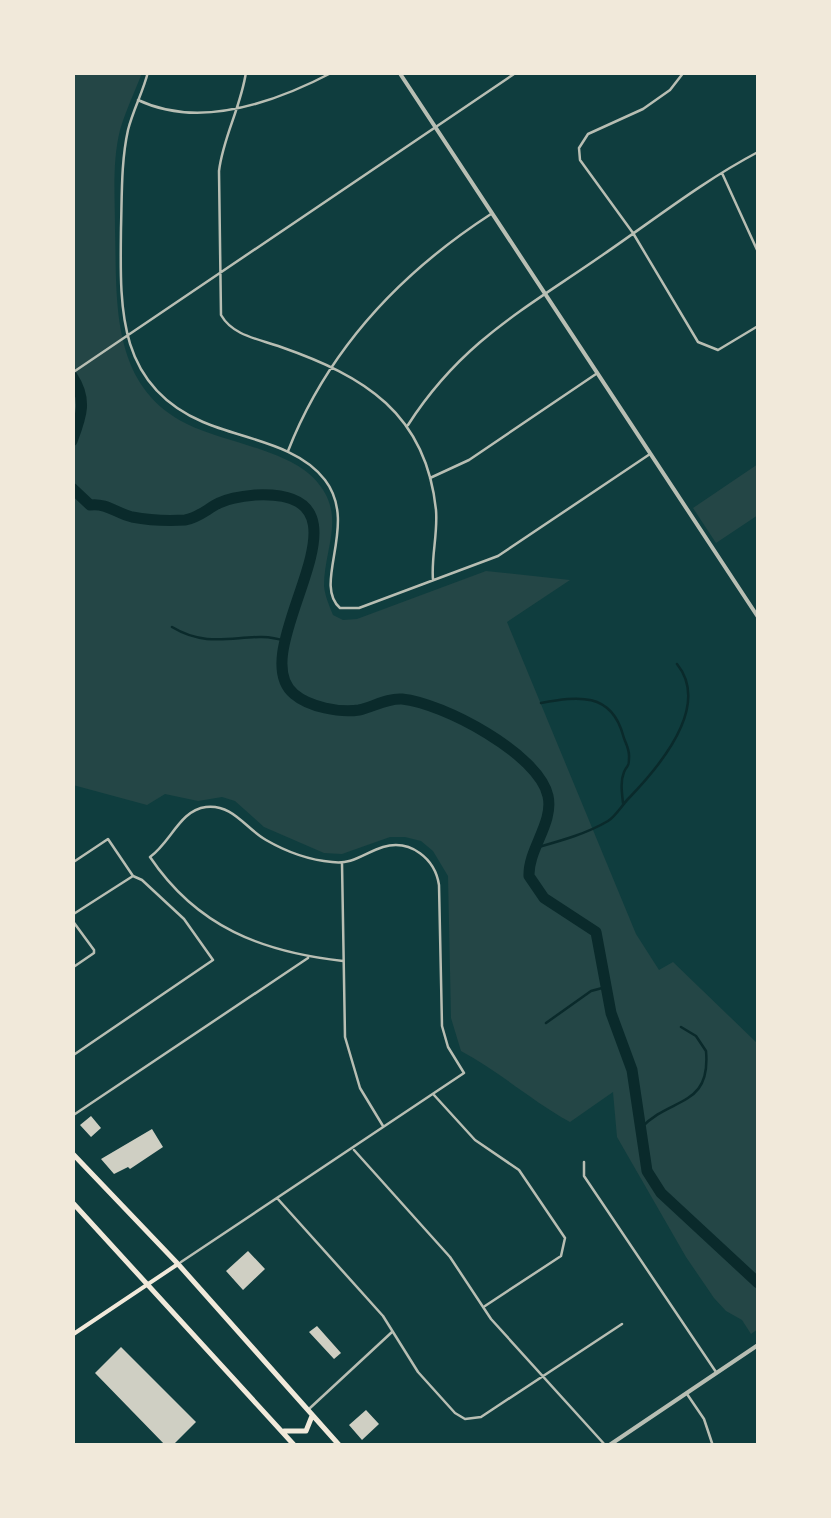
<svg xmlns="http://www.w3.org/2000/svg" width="831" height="1518" font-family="'Open Sans',sans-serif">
  <rect width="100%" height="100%" fill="#0f3d3e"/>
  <path fill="#244646" d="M72 73H142C135 91 126 110 120 130 112 162 115 197 115 229 117 302 110 386 187 424 225 443 292 450 318 483 346 517 324 548 324 586 325 596 329 605 333 615L343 620 357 619 486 571 570 580 507 622 636 934 659 970 673 962 758 1044V1329L751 1334 742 1320 726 1311 714 1298 686 1257 617 1137 613 1092 570 1122C532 1101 500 1072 461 1051L451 1018 448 876 433 851 421 841 405 837H390L342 854 324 853 264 827 235 801 222 797 198 801 165 794 147 805 73 785Z
    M758 464V515L716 543 693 508Z"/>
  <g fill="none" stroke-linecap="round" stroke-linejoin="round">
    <path stroke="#0a2a2b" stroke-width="2.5" d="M172 627C215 653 248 628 285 641
      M541 703C578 696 611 692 623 735 625 743 630 749 629 758 629 768 628 763 624 772 620 782 622 793 623 803
      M535 848C560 841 586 834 608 821 616 816 622 805 629 798 659 767 711 706 677 664
      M546 1023 591 991 606 987
      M641 1128C671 1096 711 1108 706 1051L696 1036 681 1027"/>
    <path stroke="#0a2a2b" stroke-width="11" d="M72 376C88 400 81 417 72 441
      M72 488 90 505C107 503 116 513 132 517 148 520 169 521 185 520 198 518 207 509 219 503 229 498 244 496 255 495 392 488 240 649 294 694 309 707 340 713 359 710 373 707 387 698 402 699 443 703 539 754 548 796 554 823 528 849 529 876L544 898 596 932 611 1013 632 1070 647 1171 661 1193 758 1283"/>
  </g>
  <path fill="#cfcfc3" d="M91 1116 101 1128 91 1137 80 1125Z
    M152 1129 163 1147 130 1169 128 1167 114 1174 101 1159Z
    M248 1251 265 1269 243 1290 226 1271Z
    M317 1326 341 1353 334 1359 309 1332Z
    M121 1347 196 1422 172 1446H166L95 1373Z
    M366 1410 379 1424 362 1440 349 1425Z"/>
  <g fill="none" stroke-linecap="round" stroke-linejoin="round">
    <path stroke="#b8beb3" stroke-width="2.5" d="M148 72C143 92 133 110 128 130 121 162 122 195 121 228 120 309 117 385 203 422 242 439 298 444 325 480 359 524 312 584 340 608H359L498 556 650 454
      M246 72C241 107 223 137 219 171L221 315C233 336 259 339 281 347 364 376 426 413 436 510 438 534 431 557 433 580
      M684 72 670 90 643 109 588 134 579 148 580 160 633 233 698 342 718 350 758 326
      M138 100C201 130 276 102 333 72
      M722 173 758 252
      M72 373 517 72
      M408 425C462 341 525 309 604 254 655 219 703 181 758 152
      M288 451C328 349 400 273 491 214
      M430 478 469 460 596 374
      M72 863 108 839 133 876
      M342 863 345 1037 360 1088 383 1126
      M72 915 133 876 142 880 184 919 213 960 72 1056
      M72 920 94 950V953L72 968
      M434 1095 475 1140 519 1170 565 1238 561 1256 485 1306
      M72 1116 308 958
      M354 1150 450 1257 491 1319 606 1446
      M584 1162V1176L716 1372
      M277 1198 383 1316 418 1372 455 1413 465 1419 481 1417 622 1324
      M181 1262 464 1073 448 1047 442 1026 439 885C435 859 411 839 383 847 364 853 353 865 332 862 309 860 285 851 266 840 245 828 233 804 206 807 180 810 171 842 150 857 197 927 262 952 343 961
      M687 1394 704 1419 713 1446
      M310 1408 392 1332"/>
    <path stroke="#b8beb3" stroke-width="4" d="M399 72 758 617
      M608 1446 758 1345"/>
    <path stroke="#f1e9da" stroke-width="4" d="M72 1335 178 1264"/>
    <path stroke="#f1e9da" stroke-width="5" d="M72 1153 178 1264 340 1446
      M72 1202 295 1446
      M284 1431H306L312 1416
      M328 1446 339 1445"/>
  </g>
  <rect width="831" height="1518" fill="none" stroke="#f1e9da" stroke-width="150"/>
</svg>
